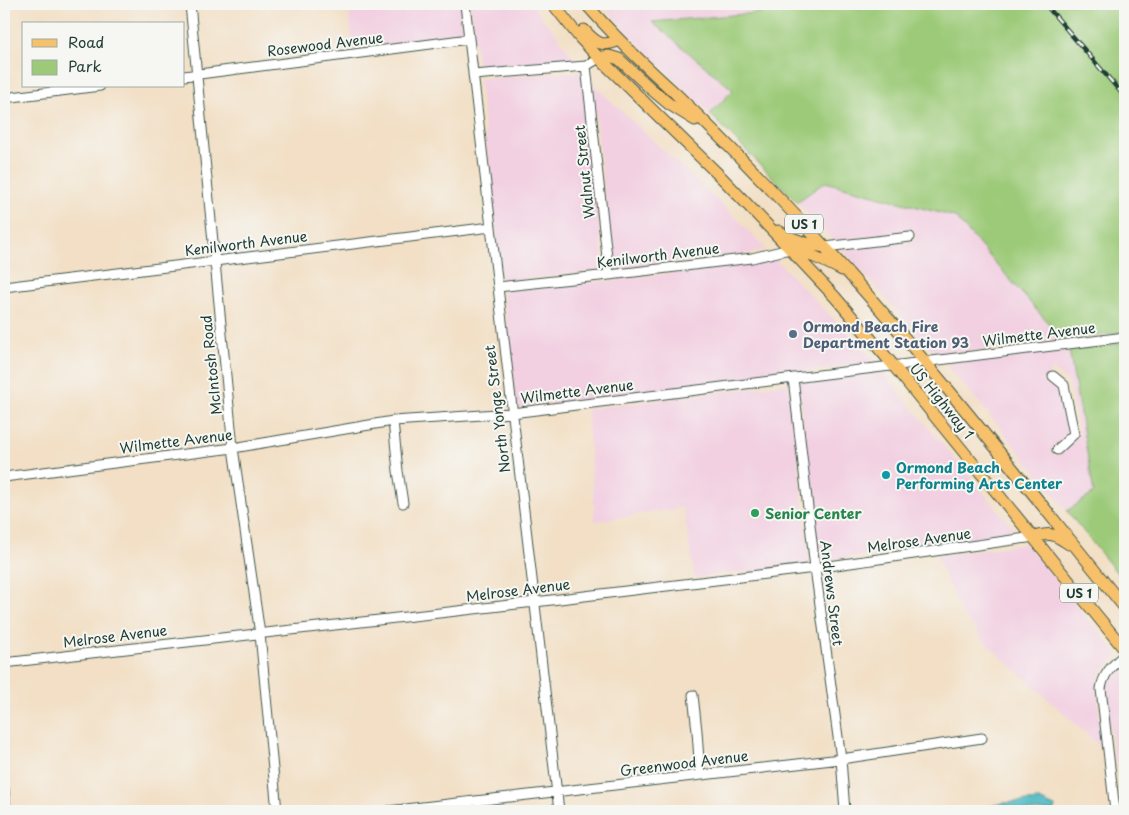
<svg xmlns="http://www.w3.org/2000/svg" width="1129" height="815" font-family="'Playpen Sans',sans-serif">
  <rect width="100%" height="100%" fill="#f6f6f2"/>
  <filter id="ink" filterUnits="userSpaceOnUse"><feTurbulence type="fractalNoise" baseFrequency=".02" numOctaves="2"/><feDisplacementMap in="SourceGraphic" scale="10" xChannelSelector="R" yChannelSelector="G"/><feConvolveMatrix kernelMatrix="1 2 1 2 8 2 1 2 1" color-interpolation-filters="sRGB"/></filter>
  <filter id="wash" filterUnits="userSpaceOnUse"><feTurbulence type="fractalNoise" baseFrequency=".0096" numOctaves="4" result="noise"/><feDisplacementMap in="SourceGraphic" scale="20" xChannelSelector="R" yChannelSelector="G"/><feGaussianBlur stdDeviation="1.12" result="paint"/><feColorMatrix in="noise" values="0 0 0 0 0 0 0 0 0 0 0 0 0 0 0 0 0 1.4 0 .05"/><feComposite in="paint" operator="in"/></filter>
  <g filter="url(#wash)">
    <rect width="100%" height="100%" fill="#f2dfc5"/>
    <path fill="#f2cfe1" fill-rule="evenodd" d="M348 4H460L464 35 353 49Z
      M470 4H532L540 16 552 29 577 62 478 69Z
      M603 4H837L836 6 653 22 733 90 710 114 634 39Z
      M582 71 604 271 502 281 479 79Z
      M592 81 597 88 736 218 766 249 752 253 613 270Z
      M825 182 955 217 1063 340 936 355 843 250 915 241V231L834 241 797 202Z
      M774 258 866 352 875 363 516 408 503 291 606 281 753 263Z
      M1069 350 1094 494 1067 511 989 414 945 364ZM1052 369 1067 381 1069 384 1079 432 1077 437 1056 457 1051 450 1069 432 1060 388 1047 378Z
      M882 372 1018 534 819 562 798 382Z
      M789 383 810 564 695 578 683 508 595 521 587 409Z
      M1025 544 1118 655 1102 672 1097 681V690L1103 749 988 645 961 613 936 556Z
      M1124 662 1125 664V769L1114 759 1106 688V682L1109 678Z"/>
    <path fill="#9cca78" stroke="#5e8456" d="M837 4H843L844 5 862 9 888 4 910 8 915 4H1125V332L1063 340 955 217 825 182 797 202 710 114 733 90 652 22 836 6Z
      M1125 343V583L1067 511 1094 493 1069 350Z"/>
    <path fill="#48b7c0" stroke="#347a7a" d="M1039 800 1055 807 1054 811H970L1003 803Z"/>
  </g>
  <g filter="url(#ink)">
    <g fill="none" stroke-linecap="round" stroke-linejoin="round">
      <g stroke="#3f554a" stroke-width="11">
        <path id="minor" d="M190 4 233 448 260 634 277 811
          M465 4 559 811
          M586 66 609 275
          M473 75 586 66 599 58
          M184 76 469 39
          M4 98 100 86
          M825 247 910 237
          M4 287 491 227
          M498 287 609 275 752 258 790 249
          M1053 376 1064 385 1074 434 1057 450
          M793 378 815 568 841 759 845 811
          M393 421 398 471 403 503
          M4 477 233 448 393 421 512 413 1125 337
          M4 663 535 602 815 568 1034 537
          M693 695 697 731 700 775
          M4 789 6 811
          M388 811 841 759 982 738
          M1115 811 1101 689C1103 673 1114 664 1125 654"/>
      </g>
      <g stroke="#3f554a" stroke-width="13">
        <path id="major" d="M553 4 580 38 599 58 723 179 790 249 835 297 893 365 1125 650
          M586 4C614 36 644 65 675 93 726 142 775 193 823 245 929 361 1026 486 1125 608
          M584 30C596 43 602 48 619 40
          M599 58 609 56 619 59 651 89 669 104 695 120
          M778 231C795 240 805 244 825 247
          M790 249C809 253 825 261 842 270
          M1034 537C1052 532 1053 534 1069 544"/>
      </g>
      <use href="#minor" stroke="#fff" stroke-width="9"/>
      <use href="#major" stroke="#f7c06b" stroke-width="11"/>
      <g stroke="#1f3d34" stroke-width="4.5">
        <path id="rail" d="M1045 4 1125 97"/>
      </g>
      <use href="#rail" stroke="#f6f6f2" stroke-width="2.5" stroke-dasharray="8" stroke-linecap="butt"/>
    </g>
  </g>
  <circle fill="#5c6f8a" stroke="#f6f6f2" stroke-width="2" cx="793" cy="334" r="5"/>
  <circle fill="#0f9aa8" stroke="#f6f6f2" stroke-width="2" cx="886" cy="475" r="5"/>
  <circle fill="#2e9e5b" stroke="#f6f6f2" stroke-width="2" cx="755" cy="513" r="5"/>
  <g text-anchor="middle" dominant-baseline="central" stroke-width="4" stroke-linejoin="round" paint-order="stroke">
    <g fill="#f6f6f2" stroke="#60746d" stroke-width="1">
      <rect x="785" y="214.5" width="38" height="19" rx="4"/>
      <rect x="1060" y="583.5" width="38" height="19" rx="4"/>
    </g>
    <g font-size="12" font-weight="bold" fill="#1f3d34">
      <text x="804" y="224">US 1</text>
      <text x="1079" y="593">US 1</text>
    </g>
    <g font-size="14" fill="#1f3d34" stroke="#f6f6f2">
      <text transform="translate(325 44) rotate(-7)">Rosewood Avenue</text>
      <text transform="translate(584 172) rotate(-96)">Walnut Street</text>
      <text transform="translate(246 243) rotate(-7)">Kenilworth Avenue</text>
      <text transform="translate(658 255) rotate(-7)">Kenilworth Avenue</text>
      <text transform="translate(1039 334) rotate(-7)">Wilmette Avenue</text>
      <text transform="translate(211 365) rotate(-96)">McIntosh Road</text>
      <text transform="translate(577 391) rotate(-7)">Wilmette Avenue</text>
      <text transform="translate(942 401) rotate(51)">US Highway 1</text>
      <text transform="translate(497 409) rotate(-97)">North Yonge Street</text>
      <text transform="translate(176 441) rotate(-7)">Wilmette Avenue</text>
      <text transform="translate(919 540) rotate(-8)">Melrose Avenue</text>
      <text transform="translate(518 590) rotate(-7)">Melrose Avenue</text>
      <text transform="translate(832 593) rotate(83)">Andrews Street</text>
      <text transform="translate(115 636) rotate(-7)">Melrose Avenue</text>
      <text transform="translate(684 763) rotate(-7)">Greenwood Avenue</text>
    </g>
    <g font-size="14" font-weight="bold" fill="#4e5e75" stroke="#f6f6f2" text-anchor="start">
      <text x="803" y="326">Ormond Beach Fire<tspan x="803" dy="16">Department Station 93</tspan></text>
    </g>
    <g font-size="14" font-weight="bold" fill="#0d838f" stroke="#f6f6f2" text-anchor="start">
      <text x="896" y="467">Ormond Beach<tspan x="896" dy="16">Performing Arts Center</tspan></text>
    </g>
    <g font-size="14" font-weight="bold" fill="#27864d" stroke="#f6f6f2" text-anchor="start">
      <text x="765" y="513">Senior Center</text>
    </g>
  </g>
  <rect width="1129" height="815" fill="none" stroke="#f6f6f2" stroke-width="20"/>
  <rect x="22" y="22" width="162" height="65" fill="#f6f6f2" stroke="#a0aca6"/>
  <rect x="32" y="39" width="25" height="8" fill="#f7c06b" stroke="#a0aca6"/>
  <text x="68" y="48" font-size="15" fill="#1f3d34">Road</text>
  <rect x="32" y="60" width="25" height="15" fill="#9cca78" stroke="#a0aca6"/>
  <text x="68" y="72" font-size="15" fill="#1f3d34">Park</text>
</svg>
